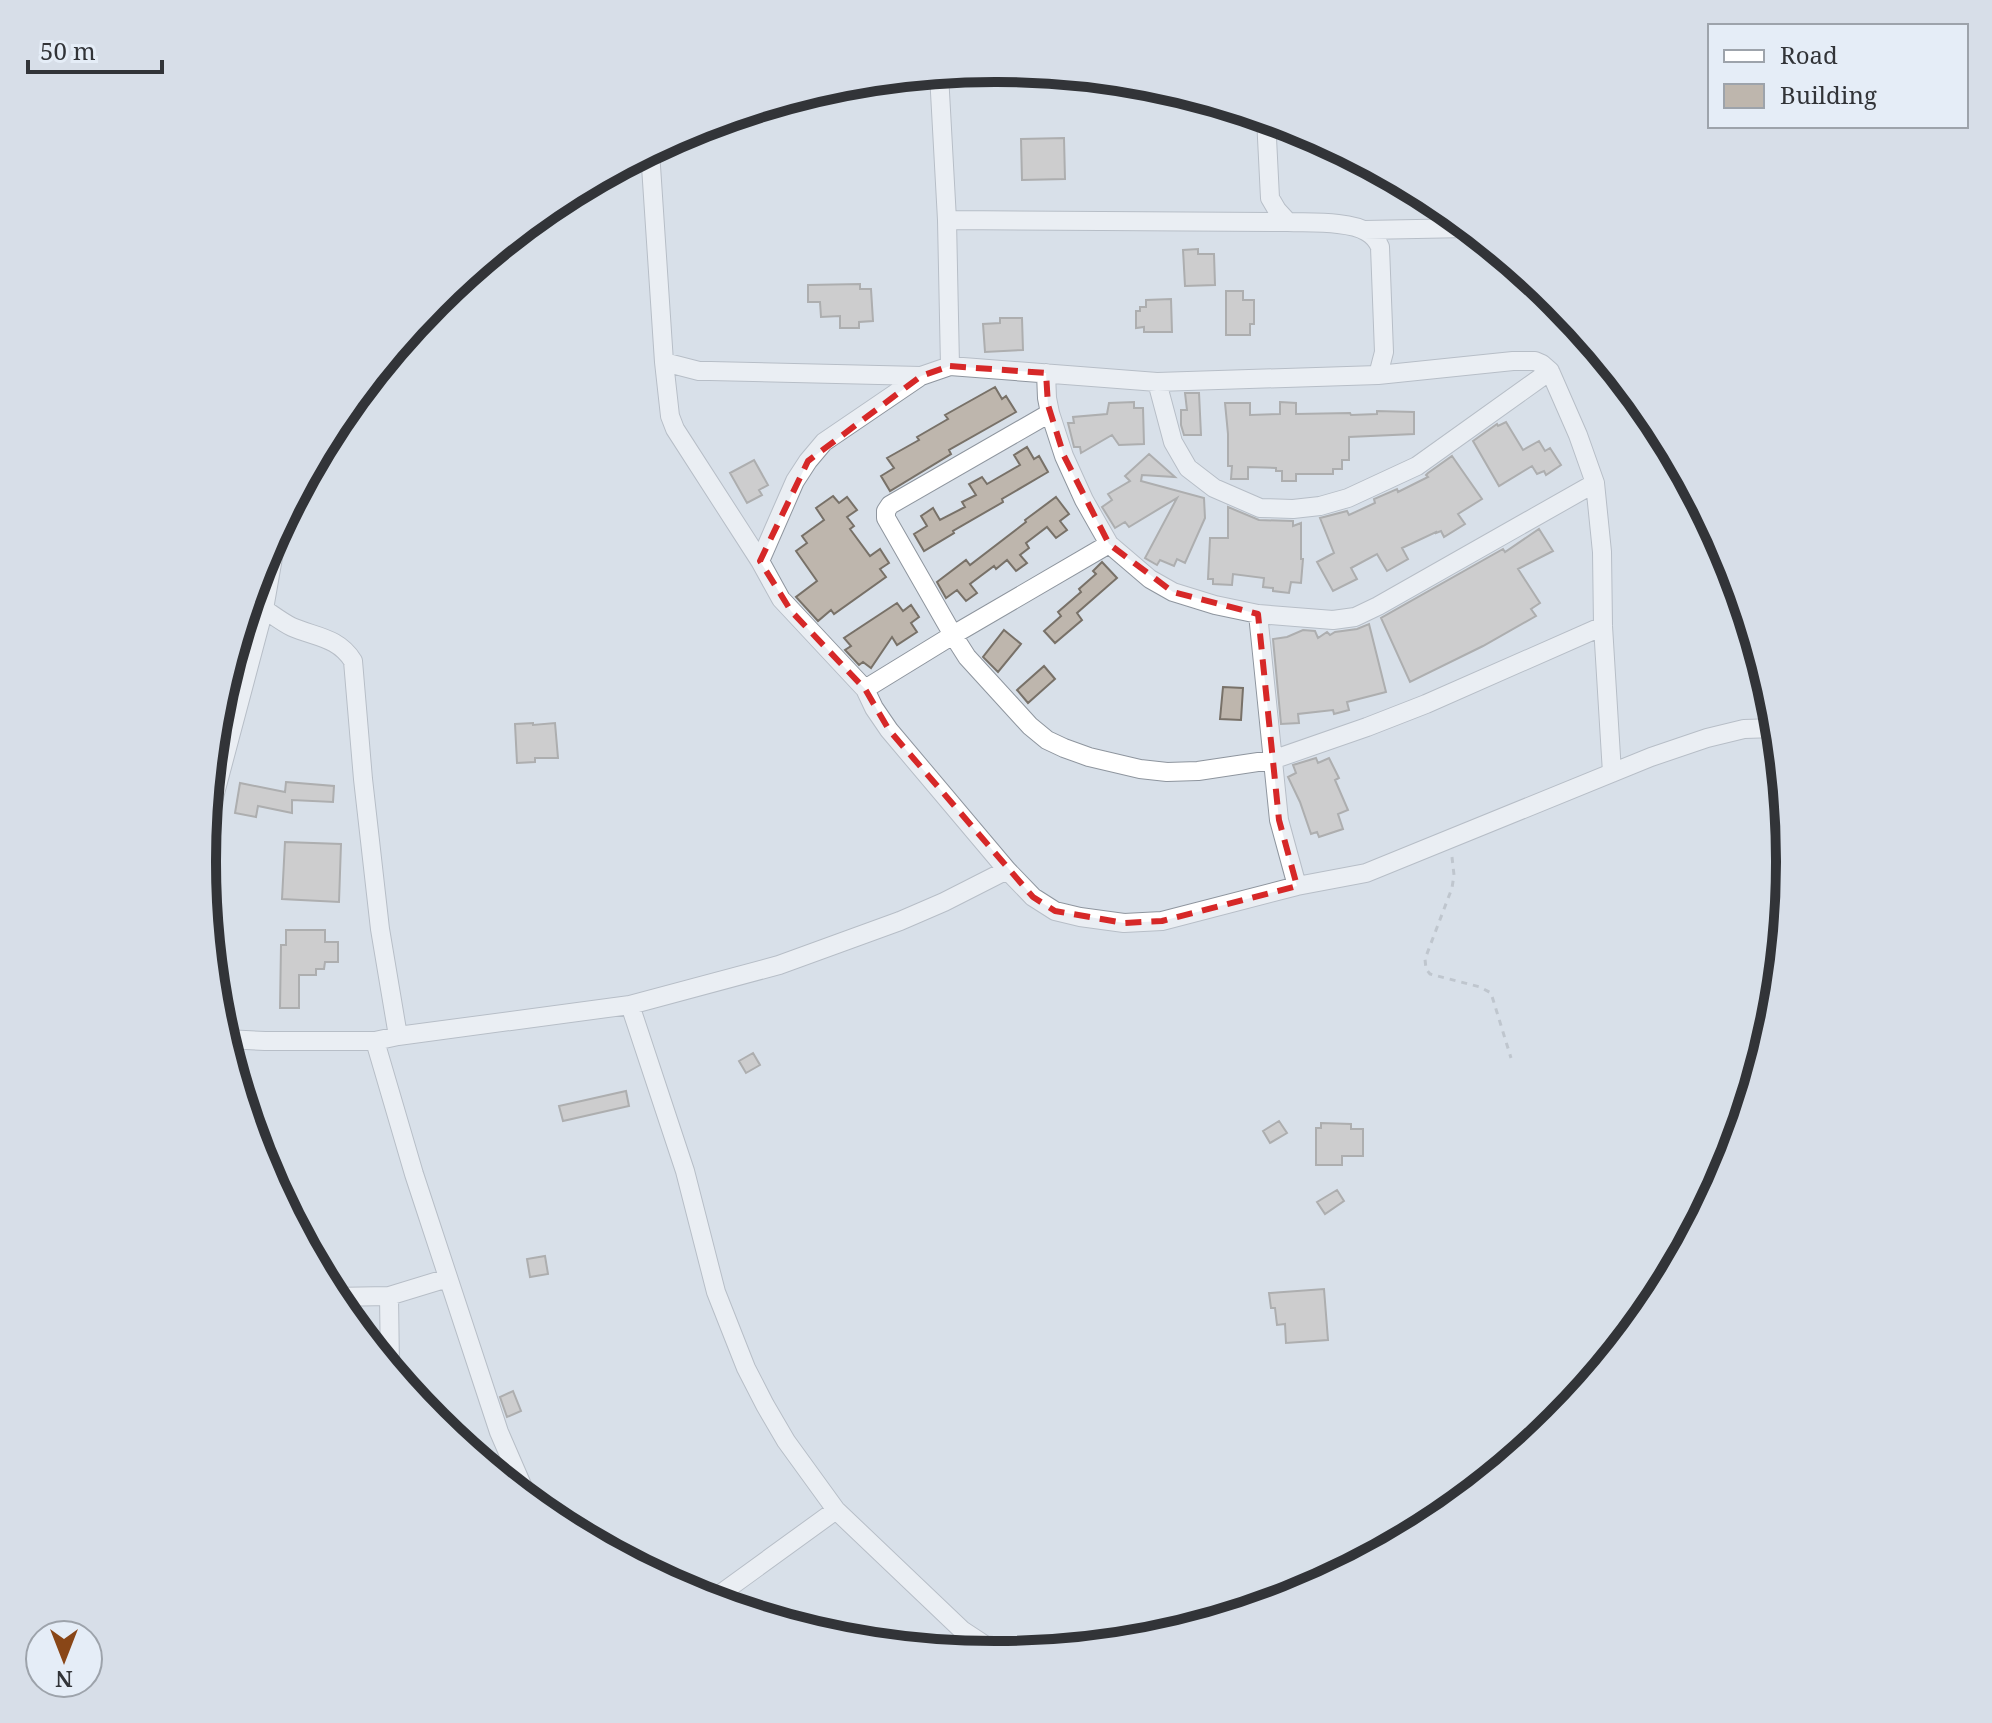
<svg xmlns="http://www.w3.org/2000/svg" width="1992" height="1723" font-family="'Noto Serif',serif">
  <rect width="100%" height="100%" fill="#d8e0e9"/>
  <path fill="#beb6ad" stroke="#787168" stroke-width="2" d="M1064 138 1065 179 1022 180 1021 139Z
    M1198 249V254H1214L1215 285 1185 286 1183 250Z
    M860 284V289H871L873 321 859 322V328H840V316L821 317 820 302H808V285Z
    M1226 291H1243V300H1254V324H1250V335H1226Z
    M1171 299 1172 332H1144V327L1136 328V311H1140V307H1146V300Z
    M1000 318H1022L1023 350 985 352 983 324 1000 323Z
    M995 387 1002 399 1006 396 1016 412 949 450 951 454 890 491 881 476 894 468 887 458 919 440 917 437 948 419 945 415Z
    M1185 393H1199L1201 435H1184L1181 425V410H1187Z
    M1134 402V408H1143L1144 444 1119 445 1112 435 1081 453 1080 447H1074L1068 423H1074L1073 417 1107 414 1109 403Z
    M1280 402 1296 403V414L1350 413 1351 415 1377 414V411L1414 412V434L1349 437V460H1342V469H1333V474H1296V481H1282V471H1276V468L1248 467V479H1231L1232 466H1228V434L1225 403H1250V415L1280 414Z
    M1506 422 1523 450 1539 441 1545 451 1550 448 1561 465 1546 475 1544 471 1537 474 1532 466 1499 486 1473 441 1497 424 1498 426Z
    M1027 447 1034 459 1039 456 1048 472 1002 499 1003 502 953 531 954 533 924 551 914 534 927 526 921 516 933 508 940 520 965 507 962 502 976 495 969 484 982 477 987 484 1020 465 1014 455Z
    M1149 454 1175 477 1142 475 1141 481 1204 498 1205 518 1185 563 1177 559 1174 566 1160 560 1157 565 1145 558 1177 498 1129 527 1125 522 1115 528 1102 507 1112 500 1108 494 1130 481 1125 476Z
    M1452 456 1482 499 1458 514 1465 524 1444 537 1441 531 1436 533V532L1402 548 1408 559 1387 571 1377 554 1351 568 1357 579 1333 591 1317 562 1334 553 1320 518 1347 511 1349 515 1375 503 1374 499 1397 489 1398 492 1428 477 1426 475 1428 473Z
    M754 460 768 485 759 490 762 495 747 503 730 473Z
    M833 496 839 503 847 497 857 510 847 517 854 526 850 529 870 556 880 549 889 563 880 569 886 577 834 614 831 610 818 621 796 597 817 581 796 551 807 543 802 536 824 520 816 508Z
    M1056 497 1069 514 1060 521 1067 530 1056 538 1047 527 1026 543 1029 548 1020 555 1027 563 1016 571 1007 560 996 569 994 566 970 584 977 593 966 601 957 590 946 598 937 582 966 560 970 565 1026 522 1025 520Z
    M1228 507 1259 520 1293 521V526L1301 523V559H1303L1301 583 1291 582 1289 593 1273 591V588L1263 587 1264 578 1233 574 1232 585 1213 584V579H1208L1210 538H1228Z
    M1539 529 1553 551 1518 569 1540 603 1531 609 1536 616 1483 646 1410 682 1381 618 1503 549 1505 552Z
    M1102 562 1117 578 1077 613 1082 620 1055 643 1044 631 1061 616 1058 612 1081 592 1079 589 1096 574 1093 571Z
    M897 603 903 611 911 605 919 617 911 623 917 632 897 645 892 637 871 668 863 662 859 665 845 650 851 646 844 638Z
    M1369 624 1386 692 1347 702 1349 710 1334 714 1333 710 1298 714 1299 723 1281 724 1273 639 1287 637 1303 630 1315 631 1318 638 1327 632 1330 635 1335 632 1357 629Z
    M1004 630 1021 644 998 672 983 657Z
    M1044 666 1055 679 1028 703 1017 690Z
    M1223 687 1243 688 1241 720 1220 719Z
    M533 723V725L555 723 558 758H535V762L517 763 515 724Z
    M1316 758 1318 763 1329 758 1339 778 1335 780 1348 810 1338 814 1343 829 1319 837 1317 832 1311 834 1300 802 1288 777 1296 773 1293 765Z
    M286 782 334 786 333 802 292 800V813L258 806 256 817 235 813 240 783 285 792Z
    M285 842 341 844 339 902 282 899Z
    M286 930H325V942H338V962H325L324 969H316V975H299V1008H280L281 945H286Z
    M753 1053 760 1065 746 1073 739 1061Z
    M626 1091 629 1106 563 1121 559 1106Z
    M1279 1121 1287 1133 1270 1143 1263 1131Z
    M1321 1123 1351 1124V1129H1363V1156H1342V1165H1316V1128H1321Z
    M1337 1190 1344 1201 1325 1214 1317 1202Z
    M545 1256 548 1274 530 1277 527 1259Z
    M1324 1289 1328 1340 1286 1343 1285 1324 1277 1325 1275 1308H1271L1269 1293Z
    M513 1391 521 1411 507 1417 500 1397Z"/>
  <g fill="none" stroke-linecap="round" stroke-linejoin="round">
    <g stroke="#8e959e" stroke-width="20">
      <path id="minor" d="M939 74 947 220 950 366
        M1266 118 1270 198 1277 210 1288 222
        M650 151 664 362 670 416 675 429 760 561 781 599 865 689 874 708 889 730 1007 870
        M947 220 1288 222C1310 223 1350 221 1367 232 1374 236 1377 240 1380 247L1384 352 1378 375
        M1364 230 1469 228
        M664 362 699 371H710L921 376 950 366 1157 382 1378 375 1513 361H1535L1542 364 1550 371 1578 435 1595 483 1602 552 1603 626 1612 773
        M1046 373 1047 398 1050 413 1064 456 1084 500 1109 544 1150 579 1173 592 1215 605 1258 614 1333 620 1355 617 1378 606 1595 483
        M1157 382 1173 442 1188 468 1214 488 1260 508 1293 509 1320 506 1348 498 1417 466 1550 371
        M1050 413 890 505 886 511V518L953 635 967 657 1030 726 1047 740 1064 748 1089 757 1140 769 1167 772 1198 771 1272 760 1367 727 1426 704 1603 626
        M760 561 795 481 808 461 824 442 921 376
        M264 609C273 615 282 622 292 627 315 637 338 637 353 661L363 779 380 929 398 1036
        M1258 614 1279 820 1297 886
        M865 689 953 635 1109 544
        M206 827 264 609 278 529
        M630 1005 685 1171 716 1292 746 1368 765 1405 786 1441 836 1510 962 1630 1000 1655
        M225 1039 265 1041H375L398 1036 630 1005 779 965 900 921 944 902 1007 870 1033 897 1055 911 1080 917 1124 923 1162 921 1297 886 1366 873 1651 757 1707 738 1744 729 1776 728
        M375 1041 414 1174 499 1432 522 1485 534 1504
        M389 1296 390 1368
        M333 1297 389 1296 448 1278
        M712 1600 836 1510"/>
    </g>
    <path stroke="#a1a7ae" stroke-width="3" stroke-dasharray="6 6" stroke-linecap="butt" d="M1452 857 1454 875 1452 888 1425 959 1426 969 1430 974 1480 987 1491 993 1511 1058"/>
    <use href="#minor" stroke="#fff" stroke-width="18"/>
  </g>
  <path d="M0 0H1992V1723H0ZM950 366 1046 373 1048 405 1064 456 1109 544 1173 592 1258 614 1279 820 1297 886 1162 921 1124 923 1055 911 1033 897 889 730 865 689 791 611 760 561 808 461 921 376Z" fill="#d8e0e9" fill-opacity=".55" fill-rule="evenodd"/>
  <path fill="none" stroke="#d62828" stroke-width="6" stroke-dasharray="16 10" stroke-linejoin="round" d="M950 366 1046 373 1048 405 1064 456 1109 544 1173 592 1258 614 1279 820 1297 886 1162 921 1124 923 1055 911 1033 897 889 730 865 689 791 611 760 561 808 461 921 376Z"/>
  <path d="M0 0H1992V1723H0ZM995 82H997A779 779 0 0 1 1776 861V862A779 779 0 0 1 997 1641H995A779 779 0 0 1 216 862V861A779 779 0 0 1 995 82Z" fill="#d7dee8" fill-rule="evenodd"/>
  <path fill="none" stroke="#323438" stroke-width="10" d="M995 82H997A779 779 0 0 1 1776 861V862A779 779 0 0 1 997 1641H995A779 779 0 0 1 216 862V861A779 779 0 0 1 995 82Z"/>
  <rect x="1708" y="24" width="260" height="104" fill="#e5edf7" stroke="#9da3ab" stroke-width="2"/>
  <rect x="1724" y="50" width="40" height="12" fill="#ffffff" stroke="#9da3ab" stroke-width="2"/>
  <text x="1780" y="64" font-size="24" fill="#323438">Road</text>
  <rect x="1724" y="84" width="40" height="24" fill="#beb6ad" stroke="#9da3ab" stroke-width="2"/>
  <text x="1780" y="104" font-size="24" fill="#323438">Building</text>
  <g transform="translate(64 1659) rotate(180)"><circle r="38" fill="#e5edf7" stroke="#9da3ab" stroke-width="2"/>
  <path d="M0-6L14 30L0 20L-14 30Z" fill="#894617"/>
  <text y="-12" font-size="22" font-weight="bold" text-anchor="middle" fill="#323438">N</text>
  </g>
  <path d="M28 60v12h134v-12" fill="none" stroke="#323438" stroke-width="4"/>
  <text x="40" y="60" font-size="24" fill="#323438" stroke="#e5edf7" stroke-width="6" paint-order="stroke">50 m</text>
</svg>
